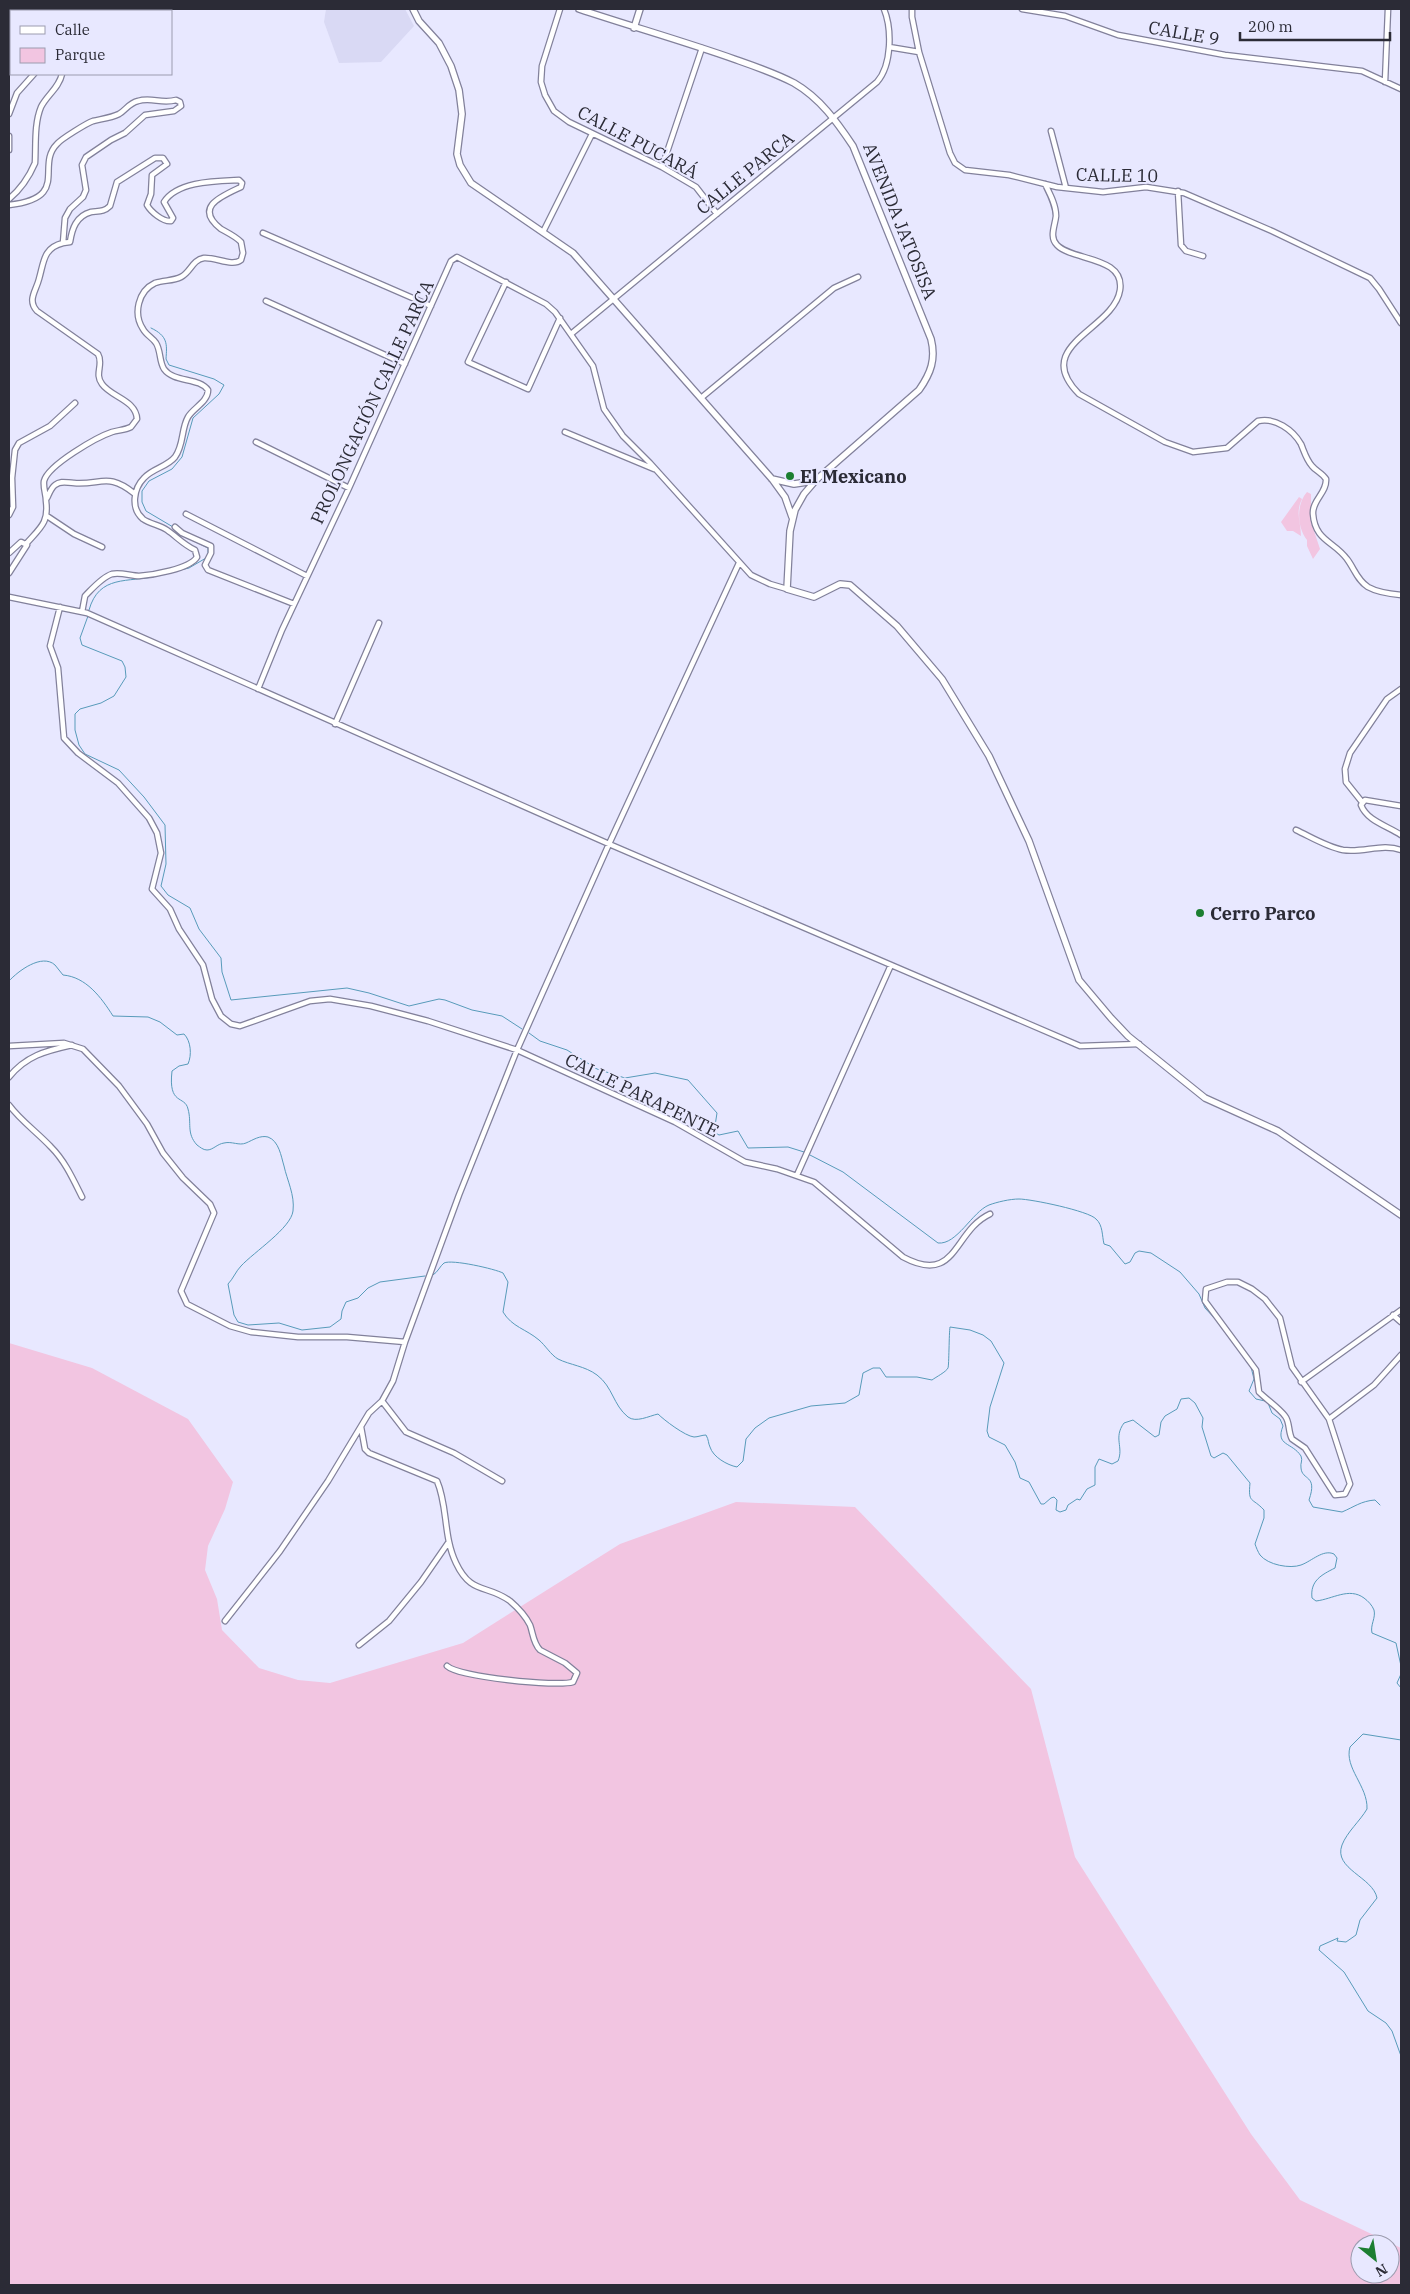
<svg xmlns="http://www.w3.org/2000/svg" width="1410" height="2294" font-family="'IBM Plex Serif',serif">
  <rect width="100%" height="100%" fill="#e8e8ff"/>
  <path fill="#d9d9f4" d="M326 9H405L414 26 381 62 339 63 324 22Z"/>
  <path fill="#f2c5e1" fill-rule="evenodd" d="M1307 492 1311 494V522L1320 549 1313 559 1307 546V540C1297 528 1296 504 1307 492Z
    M1299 497 1302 499C1295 513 1301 522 1301 536L1293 531H1287L1281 522Z
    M9 1343 92 1368 188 1419 233 1482 225 1509 208 1546 205 1570 217 1599 222 1630 259 1668 298 1680 330 1683 463 1643 620 1544 736 1502 855 1507 1031 1689 1075 1857 1251 2134 1300 2200 1401 2248V2285H9ZM1360 2244H1390V2274H1360Z"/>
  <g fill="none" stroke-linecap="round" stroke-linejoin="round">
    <path stroke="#589bba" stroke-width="1" d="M151 328C168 336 167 344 166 359L169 365 214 379 224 385 219 394 193 418 182 457 172 469 149 481 142 491V502L146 511 173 527
      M182 535 208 548V554
      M176 571 189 568 206 558
      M89 610C99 574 128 583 157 576
      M88 616 80 638 82 645 122 661 125 667 126 677 114 696 101 703 80 709 75 714V730L79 745 85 754 119 770 144 797 165 825 166 864 161 886 168 895 190 908 199 929 221 958 222 972 231 1000 347 988 369 993 409 1006 439 999 445 1000 472 1010 502 1016 522 1029
      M9 981C18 971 42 953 55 965 58 968 60 972 63 975 86 977 101 997 113 1016L148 1017 160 1022 177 1035 184 1034C191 1041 192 1055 188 1064L179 1066 172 1071C168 1106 185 1095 188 1109 192 1123 186 1133 197 1145 200 1147 203 1150 207 1150 213 1150 217 1144 224 1143 232 1141 239 1146 246 1143 253 1140 260 1135 268 1137 279 1141 281 1156 284 1166 287 1180 295 1195 293 1211 291 1228 254 1252 241 1266 236 1271 233 1279 228 1284L234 1315 238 1322 248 1325 279 1323 302 1330 330 1327 341 1319 342 1311 346 1302 358 1298 368 1288 380 1282 425 1276
      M529 1033 540 1041 567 1050 597 1069 625 1078 655 1073 688 1080 717 1113 714 1132 719 1135 738 1131 748 1148 788 1147 804 1152
      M808 1154 843 1172 938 1243C957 1245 972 1212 989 1205 997 1202 1010 1199 1019 1199 1031 1199 1089 1211 1096 1219 1103 1225 1102 1236 1104 1244L1110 1246 1125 1264 1130 1262 1135 1253 1139 1251 1151 1253 1180 1272 1199 1294 1205 1308 1218 1322
      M433 1275C438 1272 440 1266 444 1263 452 1259 495 1269 503 1273L508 1282 503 1312C512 1327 526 1329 539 1340 545 1345 551 1355 558 1359 570 1365 585 1366 597 1375 613 1387 613 1405 628 1417 636 1423 649 1416 658 1414 664 1420 685 1436 694 1437 698 1437 702 1435 706 1435 709 1440 708 1443 710 1447 713 1457 727 1465 737 1467L743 1461 746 1439 755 1428 769 1418 811 1406 845 1403 859 1395 863 1373 873 1368H880L886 1377H917L932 1380C936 1377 946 1372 948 1368 949 1366 949 1333 950 1327L970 1330 983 1335 991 1341 1004 1363 990 1407 987 1431 989 1437 1005 1445 1015 1462 1020 1478 1029 1482 1041 1504H1044L1051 1498 1054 1497 1057 1500 1056 1510 1060 1512 1066 1510 1068 1505 1077 1499 1080 1500 1087 1489 1095 1485V1467L1099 1459 1112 1464 1118 1461C1124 1447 1113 1438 1124 1423L1133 1420 1155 1437 1159 1435 1161 1422 1165 1416 1177 1409 1181 1399 1189 1398 1195 1403 1203 1418 1202 1427 1211 1456 1214 1458 1223 1453 1227 1455 1250 1483C1248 1504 1252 1497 1264 1510V1518L1255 1544C1256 1547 1258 1552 1260 1555 1268 1565 1290 1569 1301 1565 1312 1561 1323 1549 1334 1554L1337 1558 1335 1568C1321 1575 1310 1581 1312 1598L1316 1601C1333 1599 1349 1587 1364 1598 1368 1601 1372 1605 1374 1610 1376 1618 1370 1625 1372 1633L1396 1643 1401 1666
      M1251 1367 1254 1379 1249 1391 1256 1399 1265 1401
      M1268 1403 1272 1413 1280 1419 1283 1426C1275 1446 1292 1442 1301 1456 1303 1461 1300 1463 1301 1468 1302 1481 1318 1474 1309 1500L1313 1507 1342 1512C1354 1507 1361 1501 1375 1500L1380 1505
      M1401 1674 1397 1683 1401 1688
      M1401 1740 1363 1734 1350 1747C1344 1768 1368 1786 1367 1809 1360 1821 1347 1832 1342 1845 1333 1869 1373 1877 1377 1898L1360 1920 1356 1935 1346 1942 1337 1941 1338 1938 1320 1946 1319 1950 1344 1972 1368 2011 1386 2023 1392 2031 1401 2056"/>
    <g stroke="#82819b" stroke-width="7">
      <path id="minor" d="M560 9 542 66 541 82 545 95 554 111 569 122 662 167 696 187 717 214
        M912 9V17L919 52 950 153 955 163 965 170 1009 175 1057 187 1103 192 1146 187 1184 193 1272 231 1370 278 1379 289 1401 323
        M1022 9 1065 16 1118 35 1225 55 1362 71 1401 89
        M18 11 19 9
        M41 11 58 9
        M9 22 11 19
        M9 34 11 37
        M889 47 919 52
        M1385 82 1388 9
        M9 114 17 93 34 74
        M1051 131 1066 188
        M9 136V150
        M662 167 702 48
        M1045 184C1050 194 1056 205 1056 216 1055 226 1049 237 1057 245 1072 261 1125 256 1120 290 1114 330 1030 345 1079 394L1165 442 1193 452 1227 448 1258 421C1275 417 1293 430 1301 444 1304 451 1306 459 1312 466 1316 471 1322 473 1326 479 1327 493 1312 500 1313 514 1315 541 1334 541 1347 559 1354 568 1357 580 1368 587 1377 592 1390 594 1401 595
        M1178 191 1181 245 1186 251 1203 256
        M9 199C21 189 29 177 35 163 36 145 34 124 41 107 47 95 59 88 62 74
        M9 205C71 198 35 166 57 144 61 139 87 123 93 121 101 119 111 118 119 114 126 110 129 103 138 101 151 97 162 104 176 100L180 102 181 106 174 111 145 115 125 133 111 140 86 157 82 165 86 190 83 197 70 209 65 218 63 243 70 242C72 229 76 216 91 212 99 211 104 212 110 206L117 182 155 158H163L167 164 152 175 151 194 147 205C151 212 163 222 171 221L173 218 164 202C177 181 216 181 239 180L242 183 241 187C222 196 193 207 221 229 228 233 235 236 241 242L243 253 241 260C232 267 216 257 204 258 192 260 191 272 181 277 173 281 164 280 155 283 138 291 133 314 143 329 146 335 152 337 156 343 161 351 159 361 164 369 174 383 199 377 208 390 208 402 193 408 188 417 181 429 184 445 175 457 167 467 153 468 144 478 134 488 130 508 143 519 150 524 160 525 167 530 177 537 184 545 195 550L197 557C190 569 152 575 139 576 131 576 121 572 112 574 102 577 92 589 85 596L82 612
        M543 232 592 134
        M263 233 431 306
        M506 282 468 362 528 389 560 318
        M266 301 405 364
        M571 334 877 82C892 65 892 29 884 9
        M701 398 834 288 858 277
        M565 432 654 469
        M256 442 349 488
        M47 498C49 494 51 488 55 485 61 480 67 483 74 483 102 485 108 472 135 494
        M186 514 307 576
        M9 515 13 507 12 478 15 450 19 443 50 426 75 403
        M47 516 74 534 102 547
        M175 527 182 533 211 546V553L205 565 208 570 294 604
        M26 544C40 528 49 523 46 501 46 494 43 488 44 481 48 465 97 437 112 432 119 430 125 430 131 427L137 419C136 400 111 397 102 384 94 374 104 364 98 354L37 311C27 300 36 291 39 279 44 262 43 248 63 243
        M9 553 21 542 27 545 9 573
        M9 597 87 613 609 844 1080 1046 1139 1044
        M60 607 50 646 58 668 64 738 78 753 118 783 149 818 157 833 161 853 152 889 170 909 179 929 203 965 212 999 221 1016 231 1024 240 1026 310 1001 330 999 371 1006 428 1021 517 1050 675 1122 745 1162 777 1169 814 1182 903 1257C957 1286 953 1231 990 1214
        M258 689 282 630 349 488 451 261 457 257 546 304 555 312 593 366 604 409 623 436 650 463 751 575 770 584 787 589
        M335 724 379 623
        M1362 802 1346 782 1345 769 1350 753 1387 699 1401 689
        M1401 806 1365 800 1361 805C1367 821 1388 826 1401 835
        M1296 830C1311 837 1327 847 1343 850 1364 853 1382 843 1401 850
        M9 1046 64 1043 83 1049 119 1086 147 1124 163 1153 183 1178 210 1204 214 1213 181 1291 187 1304 230 1326 251 1332 298 1337H347L405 1342
        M9 1077C26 1056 45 1051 72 1045
        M9 1105C21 1121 37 1132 51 1147 65 1161 73 1179 82 1197
        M797 1175 891 965
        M1227 1282H1238L1252 1289 1265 1299 1280 1318 1292 1367 1329 1419 1350 1484 1345 1494 1335 1495 1305 1448 1292 1439C1288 1432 1290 1422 1285 1416 1278 1407 1267 1400 1259 1392L1256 1370 1205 1301 1206 1289Z
        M1393 1315 1401 1322
        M1301 1382 1401 1310
        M382 1401 406 1432 454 1453 502 1481
        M1329 1419 1374 1385 1401 1355
        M361 1427 365 1449 369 1453 437 1481C448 1506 443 1536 456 1563 471 1595 487 1584 510 1601 517 1607 526 1617 530 1625 533 1633 533 1643 540 1650L565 1663 577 1673 573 1682C557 1687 459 1677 447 1666
        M225 1621 280 1551 328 1481 369 1413 382 1401 393 1381 405 1342 459 1195 517 1050 609 844 739 563
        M359 1645 389 1621 421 1582 448 1543"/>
    </g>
    <g stroke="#82819b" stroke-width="8">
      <path id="tertiary" d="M413 9 419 21 439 43 451 66 459 90 462 114 457 154 460 165 471 183 573 253 772 479 785 497 792 517
        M579 9C630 26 683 41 734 59 754 66 775 73 794 83 820 98 837 122 853 146L931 339C936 359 931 373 919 390L816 480 804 494 795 510 790 531 787 589 814 597 840 584 850 585 897 626 942 679 989 756 1029 841 1079 980 1111 1018 1128 1036 1205 1098 1278 1131 1401 1215
        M634 28 640 9
        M772 479 794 484 814 481"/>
    </g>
    <use href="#minor" stroke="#fff" stroke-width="4.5"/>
    <use href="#tertiary" stroke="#fff" stroke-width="5.5"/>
  </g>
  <g fill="#1c7e31" stroke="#e8e8ff" stroke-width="2">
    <circle cx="790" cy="476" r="5"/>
    <circle cx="1200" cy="913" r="5"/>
  </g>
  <g text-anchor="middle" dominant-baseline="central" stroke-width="4" stroke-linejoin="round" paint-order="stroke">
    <g font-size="18" fill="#2b2b36" stroke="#e8e8ff">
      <text transform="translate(1184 33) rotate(10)">CALLE 9</text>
      <text transform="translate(638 142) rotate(28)">CALLE PUCARÁ</text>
      <text transform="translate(745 173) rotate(-39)">CALLE PARCA</text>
      <text transform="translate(1117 175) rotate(1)">CALLE 10</text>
      <text transform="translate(900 221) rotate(68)">AVENIDA JATOSISA</text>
      <text transform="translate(372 402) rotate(-65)">PROLONGACIÓN CALLE PARCA</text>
      <text transform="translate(642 1095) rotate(26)">CALLE PARAPENTE</text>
    </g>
    <g font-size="18" font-weight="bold" fill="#2b2b36" stroke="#e8e8ff" text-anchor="start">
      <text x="800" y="476">El Mexicano</text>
      <text x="1210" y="913">Cerro Parco</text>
    </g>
  </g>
  <rect width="1410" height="2294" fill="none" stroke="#2b2b36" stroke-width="20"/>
  <rect x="10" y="10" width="162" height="65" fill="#e8e8ff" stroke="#9c9caf"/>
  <rect x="20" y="26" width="25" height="8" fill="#ffffff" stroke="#9c9caf"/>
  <text x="55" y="35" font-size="15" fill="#2b2b36">Calle</text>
  <rect x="20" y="48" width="25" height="15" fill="#f2c5e1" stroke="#9c9caf"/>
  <text x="55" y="60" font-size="15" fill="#2b2b36">Parque</text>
  <g transform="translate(1375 2259) rotate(150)"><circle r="24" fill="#e8e8ff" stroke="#9c9caf"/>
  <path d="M0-4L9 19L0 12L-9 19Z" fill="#1c7e31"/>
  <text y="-8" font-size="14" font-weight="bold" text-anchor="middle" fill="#2b2b36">N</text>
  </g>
  <path d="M1240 32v8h150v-8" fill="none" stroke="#2b2b36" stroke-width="2.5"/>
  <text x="1248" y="32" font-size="15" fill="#2b2b36" stroke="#e8e8ff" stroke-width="4" paint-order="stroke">200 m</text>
</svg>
